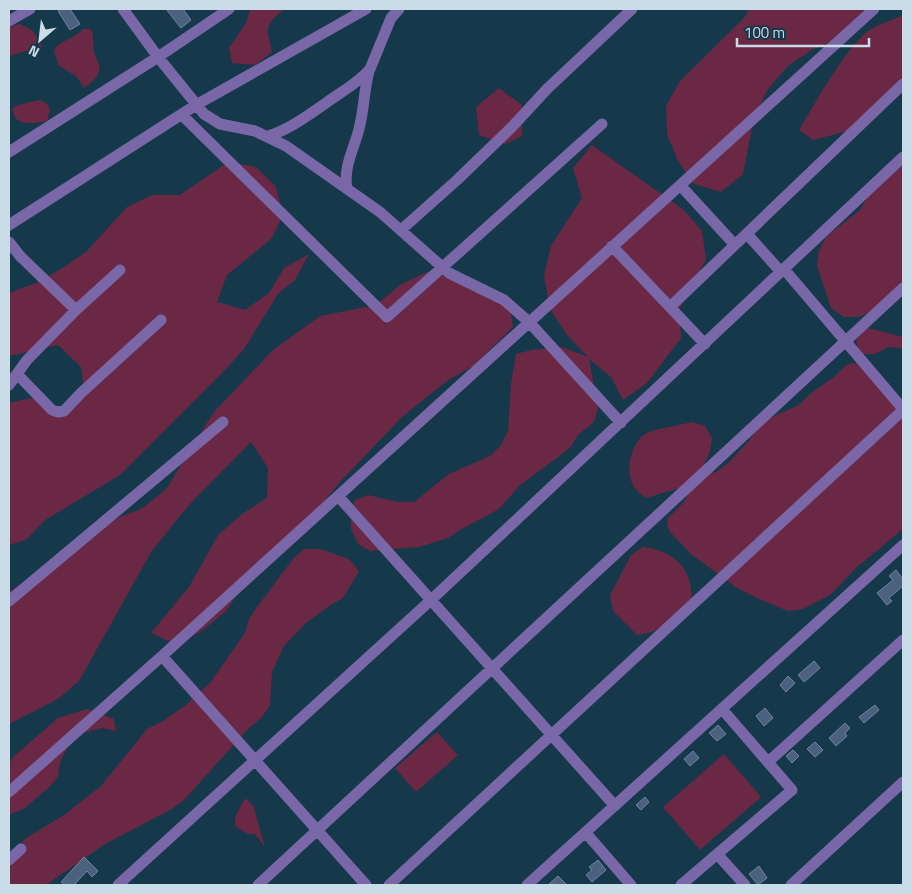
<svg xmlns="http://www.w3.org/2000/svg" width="912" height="894" font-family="'Titillium Web',sans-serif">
  <rect width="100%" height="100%" fill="#16384b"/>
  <path fill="#6a2845" d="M250 9H284C264 27 266 26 272 52L255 65 232 63 229 48 246 23Z
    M750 9H865L840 39 813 49 788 66 768 89 754 117 743 174 721 192 694 184 678 161 667 134 666 106 680 81 744 18Z
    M903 15V82L848 131 813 140 799 130C815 104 847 44 871 29 881 23 893 20 903 15Z
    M20 24 33 31 42 45 40 52 33 54 26 51 9 56V27Z
    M83 29H91C95 38 92 45 94 53 95 57 98 61 99 65 101 76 92 82 84 88L76 76 58 65 54 50C61 39 75 39 83 29Z
    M499 88 522 105V136L505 144 479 135 476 107Z
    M39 100 46 103 50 109 47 121C32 124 15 127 12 109 19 103 30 103 39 100Z
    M592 145 684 210 702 231 706 259 679 310 681 338 647 383 623 400 611 377 589 359 598 408 594 422 578 435 570 448 519 486 499 509 460 530 448 538 419 547 370 551 358 544 351 529V514L355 500 368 495 398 502H414L449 474 490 456 501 445 508 431 511 384 516 354 531 350 562 347 588 357 567 335 550 309 544 276 551 246 582 198 573 168Z
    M903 160V285L887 304 859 317H844L831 308 817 265 819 250 826 237 860 210 874 184Z
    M228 162 256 167 276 187 283 215 271 239 227 275 217 302 245 310 269 293 284 268 309 254 295 280 278 294 244 349 224 371 120 475 45 520 26 540 9 545V403L31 398 57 407 85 396 81 367 58 345 9 356V293L36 283 61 269 86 252 127 207 152 195H180Z
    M427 272 485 285 509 298 513 327 473 366 448 380 402 417 340 482 302 528 258 564 226 611 203 630 177 645 151 633 189 587 218 535 242 514 267 498 268 468 251 442 188 506 151 552 79 681 58 699 9 724 10 591 117 518 143 508 167 488 213 413 273 350 320 316 376 305 400 285Z
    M864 327 903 337V348L888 347 875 354H860L856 340Z
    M851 363 858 364 903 410V529L857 567 830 595 803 609 788 611 759 599 737 588 692 555 670 532 667 525 668 518 684 502 691 488 708 474 716 472 728 463 748 442 763 421 799 405 810 394 834 377 845 366Z
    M692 422 705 426 712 438 710 452 703 466 683 487 646 498C642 495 637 491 634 487 624 472 631 439 649 432 662 427 678 426 692 422Z
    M643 547C677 551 697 573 690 608L652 632 637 635 613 611 610 595 631 555Z
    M304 549H320L349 559 359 571 343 598 329 606 305 624 284 646 272 672 270 706 261 718 248 729 184 800 172 809 105 844 46 885H9V863L16 849 26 838 64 815 101 786 147 729 163 721 186 705 210 683 245 633 249 619 257 607 293 559Z
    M87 709 114 719 116 731 102 728 74 735 60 762 58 777 48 788 25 808 9 815V764L13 757 58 718Z
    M437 732 458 755 416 792 395 768Z
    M724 754 761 797 700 850 663 807Z
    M245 798 253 805 265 847 255 834H248L235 826V817Z"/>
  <path fill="#4c617d" stroke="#6e84a2" d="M61 9H70L80 24 70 30 58 11Z
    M166 9H183L191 20 181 28Z
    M896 570 903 579V586L889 598 892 601 887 605 877 593 893 580 889 576Z
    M814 661 820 668 804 682 798 675Z
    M788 676 795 683 786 692 780 685Z
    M875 705 879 710 864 723 859 717Z
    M765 708 773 718 764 726 756 716Z
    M845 723 850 728 845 733 847 736 836 746 829 738Z
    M718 725 726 734 717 741 709 733Z
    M815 742 823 750 815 757 807 749Z
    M793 750 799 756 792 763 786 756Z
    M693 751 699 758 690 766 684 759Z
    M645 797 649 802 641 810 636 805Z
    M84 857 98 871 92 877 87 871 74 885H65L61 882Z
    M598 860 606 870 592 882 586 875 592 870 589 867Z
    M759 866 767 878 758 885 749 874Z
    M558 876 567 885H548Z"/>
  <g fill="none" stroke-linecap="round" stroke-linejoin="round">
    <path stroke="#7967a8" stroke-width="11" d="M123 9 158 57 204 114 220 124 255 131 286 146 380 212 449 273 504 300 529 322 621 423
      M9 21 30 9
      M182 115 387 317 602 124
      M268 136C290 129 307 116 326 103 341 92 357 84 370 69L391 18 399 9
      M9 152 158 57 229 9
      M680 185 735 245
      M347 189C343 167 354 149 359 129 364 110 364 90 369 71
      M9 225 196 105 366 9
      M401 230 457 180 511 128 547 89 632 9
      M747 234 781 272
      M9 242 20 256 76 310 27 360 9 385
      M612 246 705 344
      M784 269 903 409
      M670 307 903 84
      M76 310 120 270
      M17 374 52 410 58 412 64 411 81 393 161 320
      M338 496 615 806
      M9 601 223 422
      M162 656 366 885
      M768 762 903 640
      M9 792 162 656 874 9
      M586 833 631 885
      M717 854 745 885
      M9 860 21 849
      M118 885 431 600 903 157
      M258 885 903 288
      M389 885 903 410
      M527 885 903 545
      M681 885 792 790 722 709
      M791 885 903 782"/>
  </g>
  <rect width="912" height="894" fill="none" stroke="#c9dce8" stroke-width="20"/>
  <g transform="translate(40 40) rotate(208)" stroke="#16384b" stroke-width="4" paint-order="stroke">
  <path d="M0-4L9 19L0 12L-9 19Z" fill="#c9dce8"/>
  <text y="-8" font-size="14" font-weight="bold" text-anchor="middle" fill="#c9dce8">N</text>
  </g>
  <path d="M737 38v8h132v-8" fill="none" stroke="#c9dce8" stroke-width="2.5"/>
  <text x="744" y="38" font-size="15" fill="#c9dce8" stroke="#16384b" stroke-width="4" paint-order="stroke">100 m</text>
</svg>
